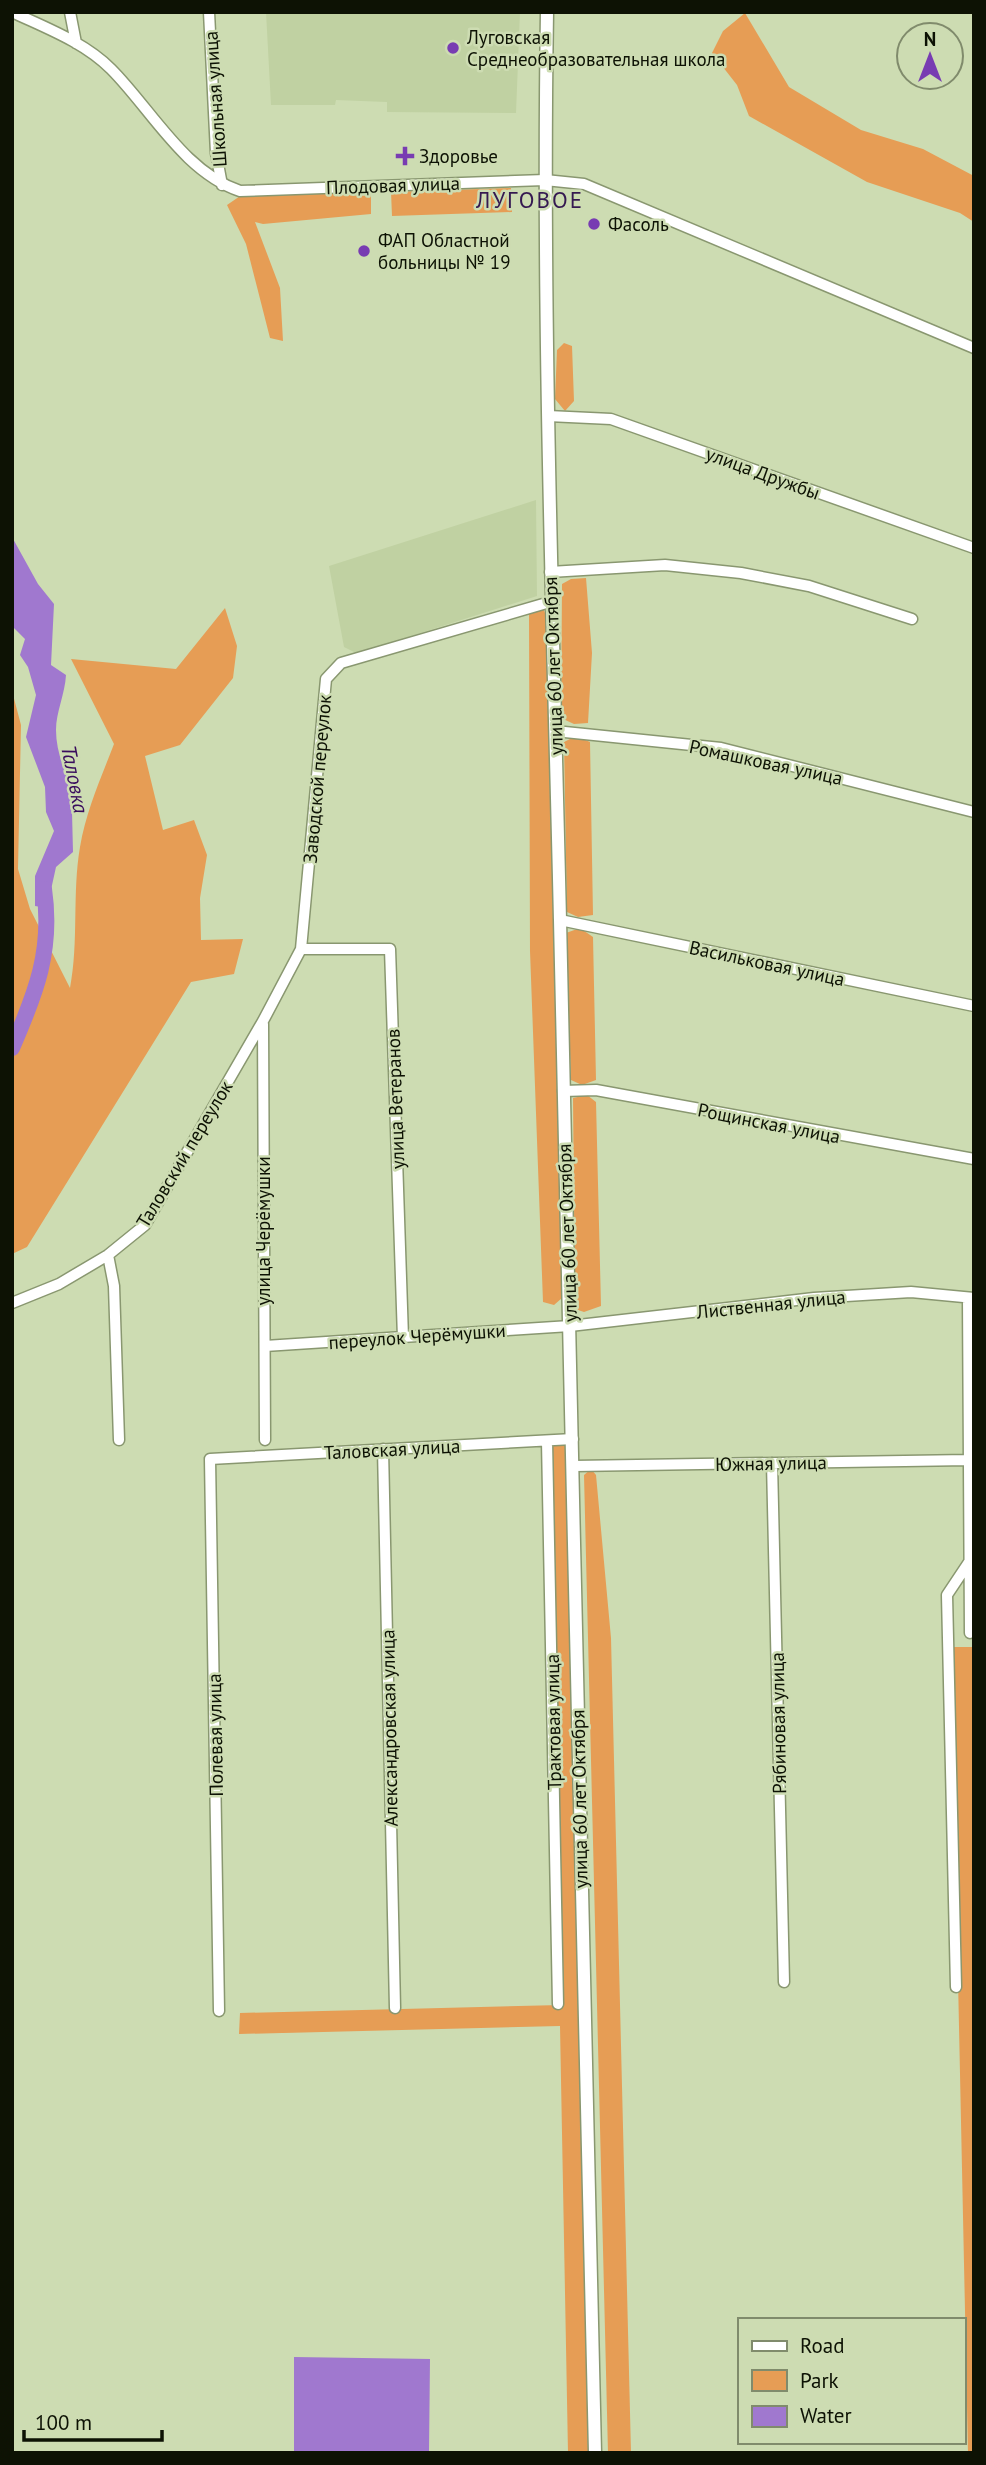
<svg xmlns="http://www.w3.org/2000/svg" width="986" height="2465" font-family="'PT Sans',sans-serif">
  <rect width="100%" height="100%" fill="#cddcb2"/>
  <path fill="#c0d1a2" d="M266 12H520L516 113 387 112V102L336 100 335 105H271Z
    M536 500 537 596 364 651 356 653 344 647 329 566Z"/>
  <path fill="#e69d55" d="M745 13 789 87 861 130 923 149 974 176V222L960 213 867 182 749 116 737 85 712 53 723 31Z
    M511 188 512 212 392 216 391 192Z
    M371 191V214L263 224 255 222 280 288 283 341 270 338 246 244 227 205 246 192Z
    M564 343 572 346 574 401 565 411 555 399 557 350Z
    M586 578 592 653 588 723 574 724 561 718 562 584 571 579Z
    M543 607 548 622 562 1298 554 1305 543 1302 530 951 529 610Z
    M225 608 237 646 233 678 180 745 145 756 163 830 194 820 207 855 200 898 201 940 243 939 234 974 191 982 27 1247 12 1254V691L21 725 18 869 30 909 70 988C79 942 72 893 80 847 86 811 101 778 114 744L71 659 176 669Z
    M576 736 590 742 593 915 578 917 567 912 564 742Z
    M580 928 593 937 596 1080 582 1085 571 1080 566 933Z
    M587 1095 596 1102 601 1306 584 1312 575 1309 573 1098Z
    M561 1438 567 1445 588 2453H568L560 2026 239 2034 240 2013 561 2005 551 1443Z
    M591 1469 596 1475 611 1638 631 2453H608L584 1475Z
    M951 1647H974V2453H968Z"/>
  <path fill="#a078cf" d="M12 537 38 584 54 604 51 665 66 675C65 694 56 712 56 730 56 756 69 781 79 804L72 812 73 852 56 867 47 908 35 906V876L54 831 46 812 45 787 26 737 36 695 28 667 20 655 25 639 12 626Z
    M294 2357 430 2359 429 2453H294Z"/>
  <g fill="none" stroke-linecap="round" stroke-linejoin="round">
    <path stroke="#a078cf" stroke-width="16" d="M12 1048C36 993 53 950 44 889"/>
    <g stroke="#899770" stroke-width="13">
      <path id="minor" d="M12 12C46 28 84 42 111 69 151 109 184 172 240 191L545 180 584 184 974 348
        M70 12 76 43
        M209 12 216 153 222 185
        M548 416 611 419 974 548
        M550 572 665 565 741 573 809 586 912 619
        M555 731 721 748 974 812
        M560 920 974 1006
        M301 949H390L403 1338
        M263 1024 265 1440
        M563 1091 596 1090 974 1159
        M108 1255 114 1286 119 1440
        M968 1298 970 1633
        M12 1303 59 1284 108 1255 145 1225 263 1021 301 949 326 679 341 663 550 602
        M265 1346 570 1326 814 1298 911 1292 974 1298
        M547 1441 558 2004
        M383 1449 395 2008
        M772 1463 784 1982
        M574 1466 968 1460
        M956 1987 947 1595 969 1562
        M219 2011 210 1459 573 1439"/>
    </g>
    <g stroke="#899770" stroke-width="15">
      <path id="tertiary" d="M547 12C542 315 553 617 560 920 572 1431 582 1942 595 2453"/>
    </g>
    <use href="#minor" stroke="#fff" stroke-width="10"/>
    <use href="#tertiary" stroke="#fff" stroke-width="12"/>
  </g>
  <g fill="#783cb2" stroke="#cddcb2" stroke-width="2.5">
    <circle cx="453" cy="48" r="7"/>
    <path d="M401.5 145.5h7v7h7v7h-7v7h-7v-7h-7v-7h7z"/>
    <circle cx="594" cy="224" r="7"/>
    <circle cx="364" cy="251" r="7"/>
  </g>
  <g text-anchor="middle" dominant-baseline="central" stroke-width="5" stroke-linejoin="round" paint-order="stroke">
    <g font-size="19" fill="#0d1204" stroke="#cddcb2" text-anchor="start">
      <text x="467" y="37">Луговская<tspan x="467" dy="22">Среднеобразовательная школа</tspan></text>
      <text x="419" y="156">Здоровье</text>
      <text x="608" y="224">Фасоль</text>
      <text x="378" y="240">ФАП Областной<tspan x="378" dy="22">больницы № 19</tspan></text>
    </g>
    <g font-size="19" fill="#0d1204" stroke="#cddcb2">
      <text transform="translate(215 99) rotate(-94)">Школьная улица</text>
      <text transform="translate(393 185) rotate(-2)">Плодовая улица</text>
      <text transform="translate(763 473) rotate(20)">улица Дружбы</text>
      <text transform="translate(553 666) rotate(-92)">улица 60 лет Октября</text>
      <text transform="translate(766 762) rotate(12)">Ромашковая улица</text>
      <text transform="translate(317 779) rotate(-85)">Заводской переулок</text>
      <text transform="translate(767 963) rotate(12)">Васильковая улица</text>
      <text transform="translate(395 1099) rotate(-92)">улица Ветеранов</text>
      <text transform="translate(769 1123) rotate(11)">Рощинская улица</text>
      <text transform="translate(184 1154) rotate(-59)">Таловский переулок</text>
      <text transform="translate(263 1231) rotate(-90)">улица Черёмушки</text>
      <text transform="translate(567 1233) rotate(-92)">улица 60 лет Октября</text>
      <text transform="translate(771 1304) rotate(-6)">Лиственная улица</text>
      <text transform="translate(417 1336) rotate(-4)">переулок Черёмушки</text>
      <text transform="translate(392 1449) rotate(-3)">Таловская улица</text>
      <text transform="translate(771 1463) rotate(-1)">Южная улица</text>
      <text transform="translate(553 1722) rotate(-91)">Трактовая улица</text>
      <text transform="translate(778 1723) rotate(-91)">Рябиновая улица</text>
      <text transform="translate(389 1728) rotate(-91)">Александровская улица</text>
      <text transform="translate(215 1735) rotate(-91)">Полевая улица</text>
      <text transform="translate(579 1799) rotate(-91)">улица 60 лет Октября</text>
    </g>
    <g font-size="21" font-style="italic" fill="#390d5d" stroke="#cddcb2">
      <text transform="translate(75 779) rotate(79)">Таловка</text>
    </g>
    <g font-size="23" letter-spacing="2" fill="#351951" stroke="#cddcb2">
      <text x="530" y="199">ЛУГОВОЕ</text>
    </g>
  </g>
  <rect width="986" height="2465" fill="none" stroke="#0d1204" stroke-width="28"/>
  <rect x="738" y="2318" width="228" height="126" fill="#cddcb2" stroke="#808b6c" stroke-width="2"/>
  <rect x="752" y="2341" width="35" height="10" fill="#ffffff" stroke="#808b6c" stroke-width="2"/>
  <text x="800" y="2353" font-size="21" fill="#0d1204">Road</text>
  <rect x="752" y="2370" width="35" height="21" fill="#e69d55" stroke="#808b6c" stroke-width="2"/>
  <text x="800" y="2388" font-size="21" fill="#0d1204">Park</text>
  <rect x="752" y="2406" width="35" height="21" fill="#a078cf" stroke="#808b6c" stroke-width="2"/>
  <text x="800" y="2423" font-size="21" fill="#0d1204">Water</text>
  <g transform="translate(930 56)"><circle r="33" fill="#cddcb2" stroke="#808b6c" stroke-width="2"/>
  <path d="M0-5L12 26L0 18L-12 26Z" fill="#783cb2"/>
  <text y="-10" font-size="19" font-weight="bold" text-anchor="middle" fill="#0d1204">N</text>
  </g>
  <path d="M24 2430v10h138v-10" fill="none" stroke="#0d1204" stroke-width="3.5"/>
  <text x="35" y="2430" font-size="21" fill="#0d1204" stroke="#cddcb2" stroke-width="5" paint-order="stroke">100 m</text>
</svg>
